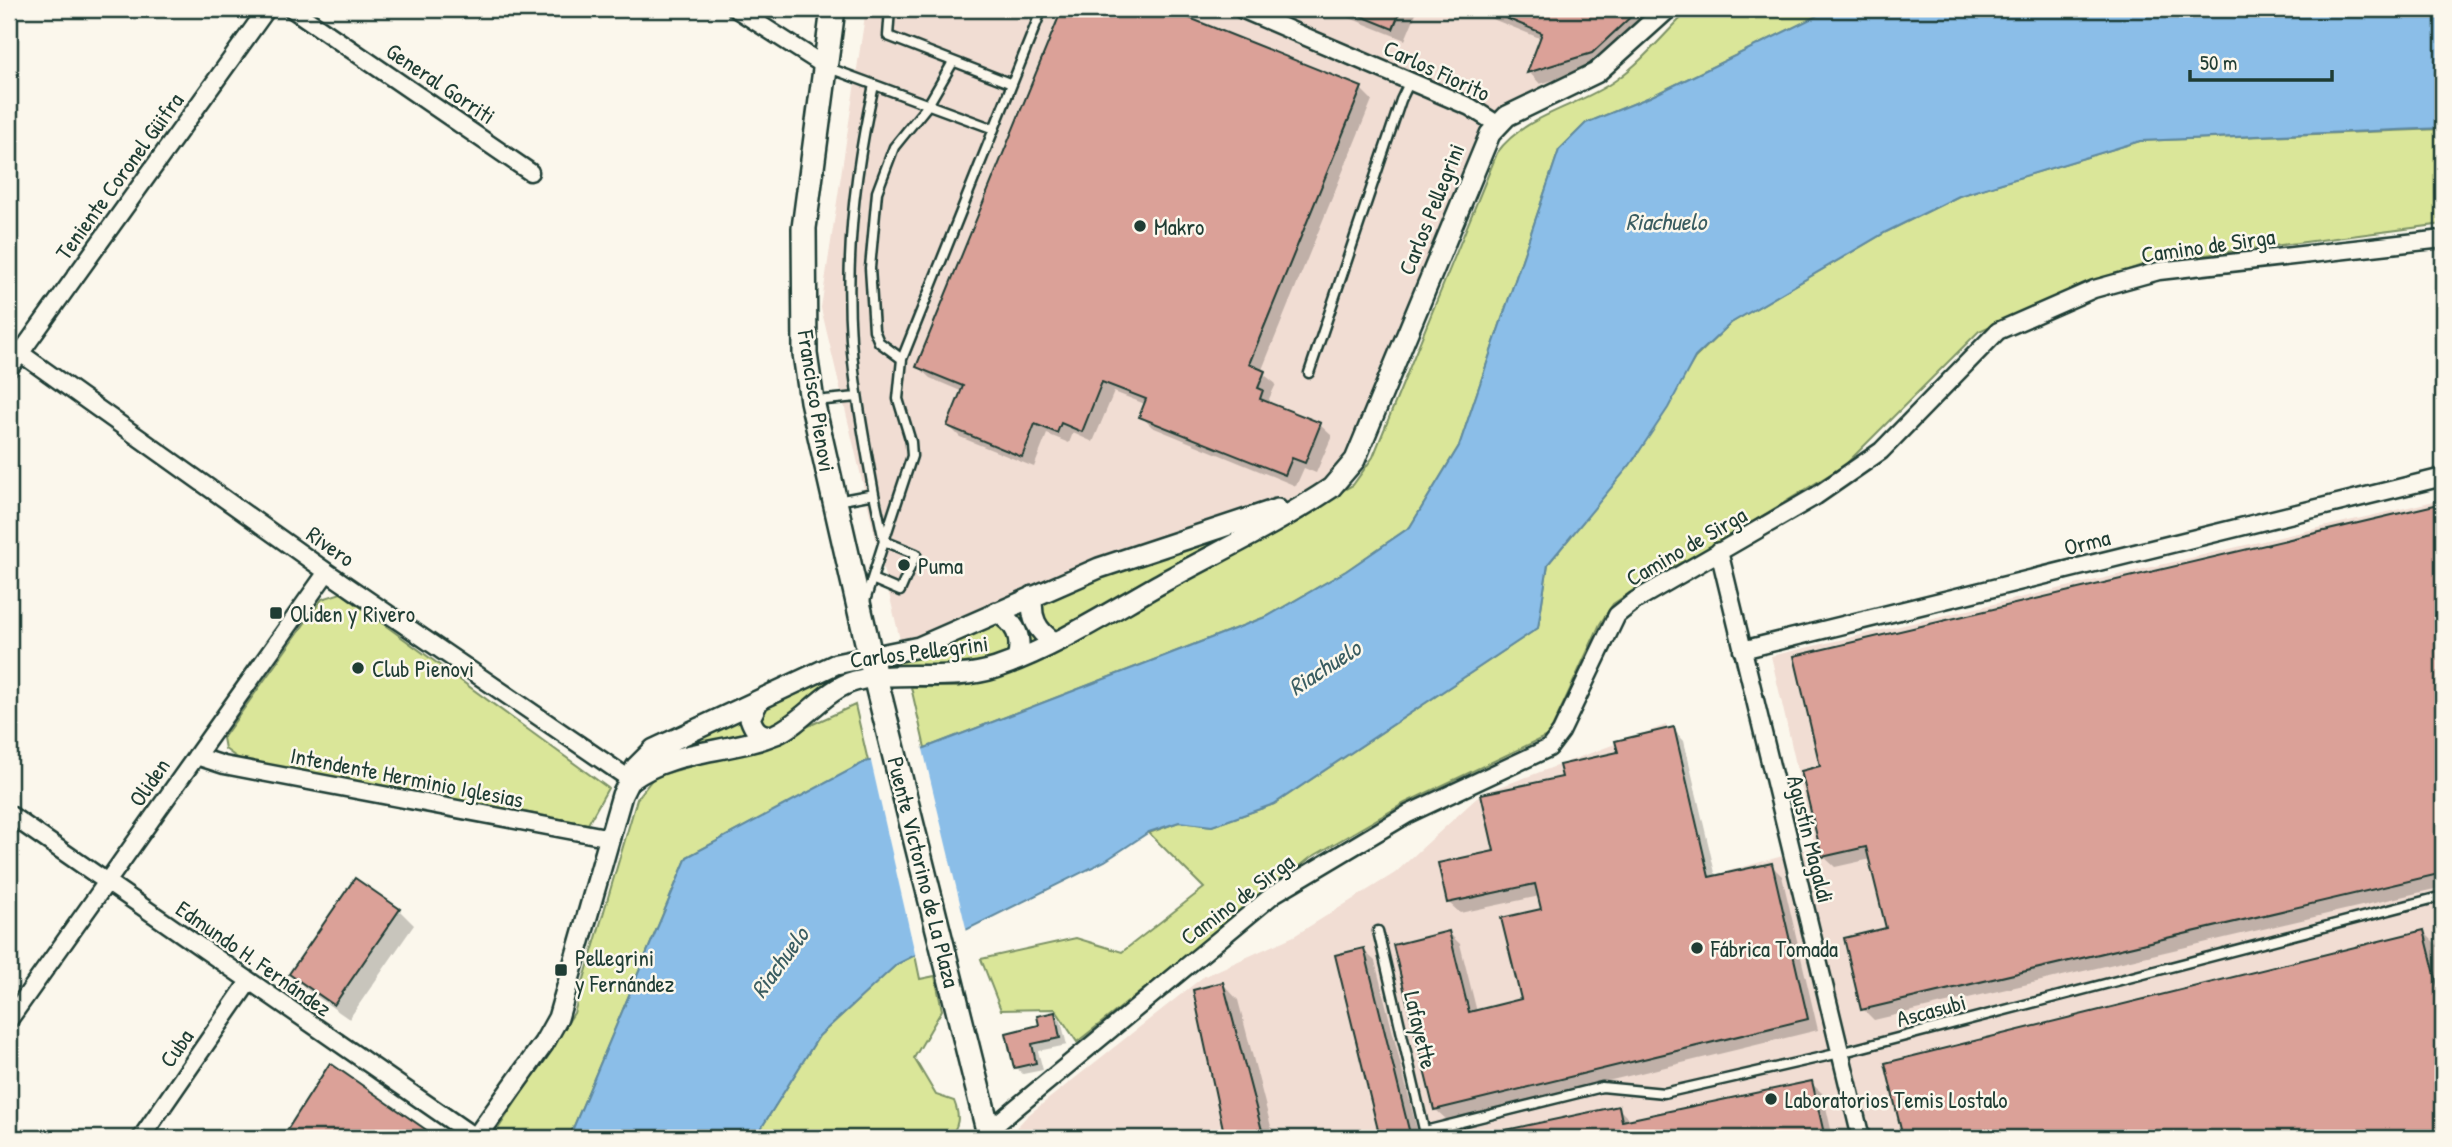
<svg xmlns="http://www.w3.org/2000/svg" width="2452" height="1147" font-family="'Patrick Hand',sans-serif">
  <rect width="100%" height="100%" fill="#fbf7ec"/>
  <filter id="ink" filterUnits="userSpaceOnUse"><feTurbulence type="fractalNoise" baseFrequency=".0143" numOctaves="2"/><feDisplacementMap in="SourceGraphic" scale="14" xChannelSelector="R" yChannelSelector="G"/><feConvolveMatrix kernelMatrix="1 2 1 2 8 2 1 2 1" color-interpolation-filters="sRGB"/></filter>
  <g filter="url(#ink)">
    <path fill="#f1ddd3" d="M866 9H1672L1614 74 1516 124 1498 140 1362 466 981 678 911 686 821 308Z
      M2443 499V1138H1007L1027 1116 1203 977 1294 936 1395 873 1481 794 1666 725 1707 877 1815 847 1771 656Z"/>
    <path fill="#dae699" stroke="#7c9266" stroke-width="2" d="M1690 9H1825L1815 17 1650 97 1586 123 1559 150 1459 446 1410 527 1346 571 1268 616 925 748 911 687H958L985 681 1062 644 1353 485 1373 457 1497 153C1525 114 1579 107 1616 80 1643 61 1666 32 1690 9Z
      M2441 129 2443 224 2151 262 2081 286 1979 331 1845 465 1709 549 1658 574 1613 604 1600 624 1549 735 1405 803 1310 858 1077 1042 1055 1009 1001 1010 981 959 1076 938 1122 952 1204 888 1149 833 1179 822 1212 826 1274 804 1538 628 1548 564 1635 458 1695 358 1731 323 1886 232 1959 196 2140 141Z
      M1320 495 1017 659 875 677 790 727 636 767 758 702Z
      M341 593 608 788 588 824 239 759 225 749 223 738 322 599Z
      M855 705 868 761 687 857 569 1138H492L574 1013 637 799 654 777 771 743Z
      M915 955 920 979 935 976 942 1010 914 1058 936 1095 954 1101C960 1116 960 1128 947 1138H755L819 1036 897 964Z"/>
    <path fill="#8bbee8" stroke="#608aa0" stroke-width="2" d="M1825 9H2443V128L2140 141 1959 196 1886 232 1731 323 1695 357 1668 408 1630 465 1548 564 1538 628 1274 804 1212 826 1179 822 1149 832 1105 861 897 964 819 1036 755 1138H569L687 857 865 762 925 748 1268 616 1346 571 1410 527 1459 446 1559 150 1586 123 1650 97 1815 17Z"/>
    <path fill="#fbf7ec" d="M922 745 967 932 916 958 870 757Z"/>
    <path fill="#0003" d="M1064 9H1162L1361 89 1372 100 1261 372 1276 384 1269 399 1273 406 1320 425 1332 436 1316 473 1304 468 1296 486 1152 427 1141 416 1145 404 1114 392 1093 442 1073 433 1069 443 1047 434 1034 467 960 437 949 426 963 392 930 378 918 367Z
      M1327 9H1418L1405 40Z
      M1468 9H1662L1604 64 1540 84 1529 72 1542 39Z
      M2443 505V887L1874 1020 1863 1009 1888 929 1871 859 1835 867 1823 856 1822 767 1797 657Z
      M1673 729 1684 741 1716 877 1771 865 1782 876 1818 1030 1447 1120 1435 1109 1449 933 1460 944 1477 1012 1523 1000 1543 910 1540 896 1460 913 1448 902 1564 778Z
      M356 880 399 910 414 925 349 1019 306 989 291 974Z
      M2424 932 2439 947 2443 964V1138H1905L1887 1064Z
      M1363 950 1375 961 1419 1138H1382L1337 956Z
      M1223 984 1238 1000 1274 1138H1227L1195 992Z
      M1054 1014 1061 1021 1067 1045 1038 1051 1043 1070 1023 1074 1015 1067 1041 1027Z
      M331 1066 435 1138H284Z
      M1811 1083 1823 1094 1833 1138H1478L1618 1108 1631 1121Z"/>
    <path fill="#dba198" stroke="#1f3d34" stroke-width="2" d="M1062 9H1167L1362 87 1249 364 1265 371 1258 388 1263 390 1260 399 1321 423 1305 463 1292 458 1285 475 1139 417 1146 399 1102 382 1082 432 1061 423 1057 433 1035 424 1022 457 947 426 963 386 916 367Z
      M1344 9H1401L1393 29Z
      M1484 9H1639L1592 53 1527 73 1542 33Z
      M2443 503V873L1861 1010 1844 938 1886 928 1866 847 1822 857 1801 771 1820 766 1794 656Z
      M1674 727 1709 877 1772 863 1808 1019 1434 1110 1393 945 1449 931 1469 1012 1521 999 1501 918 1541 909 1535 884 1447 903 1438 863 1494 851 1481 794 1562 777 1559 765 1618 752 1615 741Z
      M355 878 400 909 334 1005 289 974Z
      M2424 930 2443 1007V1138H1903L1885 1063Z
      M1364 948 1411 1138H1380L1335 955Z
      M1223 982 1264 1138H1225L1193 990Z
      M1055 1012 1060 1038 1032 1044 1036 1063 1014 1068 1006 1033 1039 1025 1037 1016Z
      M330 1063 438 1138H282Z
      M1812 1081 1825 1138H1502L1501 1131 1619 1106 1622 1121Z"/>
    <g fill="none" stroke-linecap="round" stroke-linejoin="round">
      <g stroke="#1f3d34" stroke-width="13">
        <path id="service" d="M890 9 888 36 1012 84
          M829 68 994 129
          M874 85C855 169 845 254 851 340 855 392 865 443 874 494
          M902 359 879 342 874 330 870 268 877 192 894 147 928 105 953 62
          M1309 373 1401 100 1410 81
          M815 401 857 397
          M837 501 874 494 884 541 865 601
          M872 579 900 591 916 554 884 541 912 456 911 442 898 399 902 359 1042 9
          M1378 931 1426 1138
          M1425 1131 1602 1087 1664 1093 1840 1053 2443 896"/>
      </g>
      <g stroke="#1f3d34" stroke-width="21">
        <path id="minor" d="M292 9 530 172
          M736 9 825 66
          M1241 9 1470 107 1497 124
          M9 345 327 572 631 780
          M9 369 267 9
          M1719 551 1861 1138
          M1742 650 2443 477
          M196 756 224 765 611 838
          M9 814 476 1138
          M9 1020 327 572
          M988 1131 1274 894 1408 814 1549 748 1561 732 1617 615 1636 600 1816 496 1881 451 1998 331 2094 289 2159 271 2443 239
          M141 1138 248 983"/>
      </g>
      <g stroke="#1f3d34" stroke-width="24">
        <path id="tertiary" d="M1033 596C1030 617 1036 630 1054 642
          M997 612C1016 624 1023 637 1017 659
          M758 702 750 718C754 730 758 734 770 736
          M631 780C674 748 728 754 776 734 805 721 825 689 855 681 901 669 949 683 996 668 1055 648 1111 611 1165 581 1220 551 1279 523 1331 488L1355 460 1490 134 1507 116 1596 73 1667 9
          M476 1138 544 1043 558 1018 622 795 636 767 654 749 836 664 919 647 1099 568 1277 509"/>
      </g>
      <g stroke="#1f3d34" stroke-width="28">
        <path id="secondary" d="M833 9 804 228 805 354 812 401 875 677 990 1138"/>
      </g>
      <use href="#service" stroke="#fbf7ec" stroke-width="8"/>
      <use href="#minor" stroke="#fbf7ec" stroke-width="16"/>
      <use href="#tertiary" stroke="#fbf7ec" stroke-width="19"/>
      <use href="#secondary" stroke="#fbf7ec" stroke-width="23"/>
    </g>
  </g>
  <g fill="#1f3d34" stroke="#fbf7ec" stroke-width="2.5">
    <circle cx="1140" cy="226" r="7"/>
    <circle cx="904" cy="565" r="7"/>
    <rect x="269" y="606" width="14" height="14" rx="3.5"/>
    <circle cx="358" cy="668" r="7"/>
    <circle cx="1697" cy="948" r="7"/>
    <rect x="554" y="963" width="14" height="14" rx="3.5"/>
    <circle cx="1771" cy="1099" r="7"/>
  </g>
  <g text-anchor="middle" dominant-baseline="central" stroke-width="5" stroke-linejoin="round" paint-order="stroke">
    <g font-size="23" fill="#1f3d34" stroke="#fbf7ec">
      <text transform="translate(1437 70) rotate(25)">Carlos Fiorito</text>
      <text transform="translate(441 83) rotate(34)">General Gorriti</text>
      <text transform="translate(119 176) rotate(-54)">Teniente Coronel Güifra</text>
      <text transform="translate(1431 209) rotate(-68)">Carlos Pellegrini</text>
      <text transform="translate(2208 245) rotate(-8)">Camino de Sirga</text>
      <text transform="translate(817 401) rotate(81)">Francisco Pienovi</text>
      <text transform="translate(2087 542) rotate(-14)">Orma</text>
      <text transform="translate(331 546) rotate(35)">Rivero</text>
      <text transform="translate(1686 546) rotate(-30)">Camino de Sirga</text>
      <text transform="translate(919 651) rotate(-7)">Carlos Pellegrini</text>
      <text transform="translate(407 777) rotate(11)">Intendente Herminio Iglesias</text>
      <text transform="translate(149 782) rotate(-55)">Oliden</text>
      <text transform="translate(1811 839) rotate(76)">Agustín Magaldi</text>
      <text transform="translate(924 872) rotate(76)">Puente Victorino de La Plaza</text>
      <text transform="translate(1237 899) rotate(-37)">Camino de Sirga</text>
      <text transform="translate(254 958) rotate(35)">Edmundo H. Fernández</text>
      <text transform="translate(1931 1010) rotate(-15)">Ascasubi</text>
      <text transform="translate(1421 1030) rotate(77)">Lafayette</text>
      <text transform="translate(176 1048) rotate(-55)">Cuba</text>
    </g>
    <g font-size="23" fill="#1f3d34" stroke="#fbf7ec" text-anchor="start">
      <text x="1154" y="226">Makro</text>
      <text x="918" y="565">Puma</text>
      <text x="290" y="613">Oliden y Rivero</text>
      <text x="372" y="668">Club Pienovi</text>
      <text x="1711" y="948">Fábrica Tomada</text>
      <text x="575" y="957">Pellegrini<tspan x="575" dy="26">y Fernández</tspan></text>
      <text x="1785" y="1099">Laboratorios Temis Lostalo</text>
    </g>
    <g font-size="24" font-style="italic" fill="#3a5d61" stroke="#fbf7ec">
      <text x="1666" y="221">Riachuelo</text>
      <text transform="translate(1324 667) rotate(-33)">Riachuelo</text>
      <text transform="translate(779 962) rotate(-54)">Riachuelo</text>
    </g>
  </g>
  <rect width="2452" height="1147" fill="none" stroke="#fbf7ec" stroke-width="35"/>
  <rect x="18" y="18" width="2417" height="1112" fill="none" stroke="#1f3d34" stroke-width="2.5" filter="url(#ink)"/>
  <path d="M2190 70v10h142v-10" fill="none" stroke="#1f3d34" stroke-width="3.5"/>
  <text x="2200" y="70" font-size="21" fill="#1f3d34" stroke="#fbf7ec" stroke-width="5" paint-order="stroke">50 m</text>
</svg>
